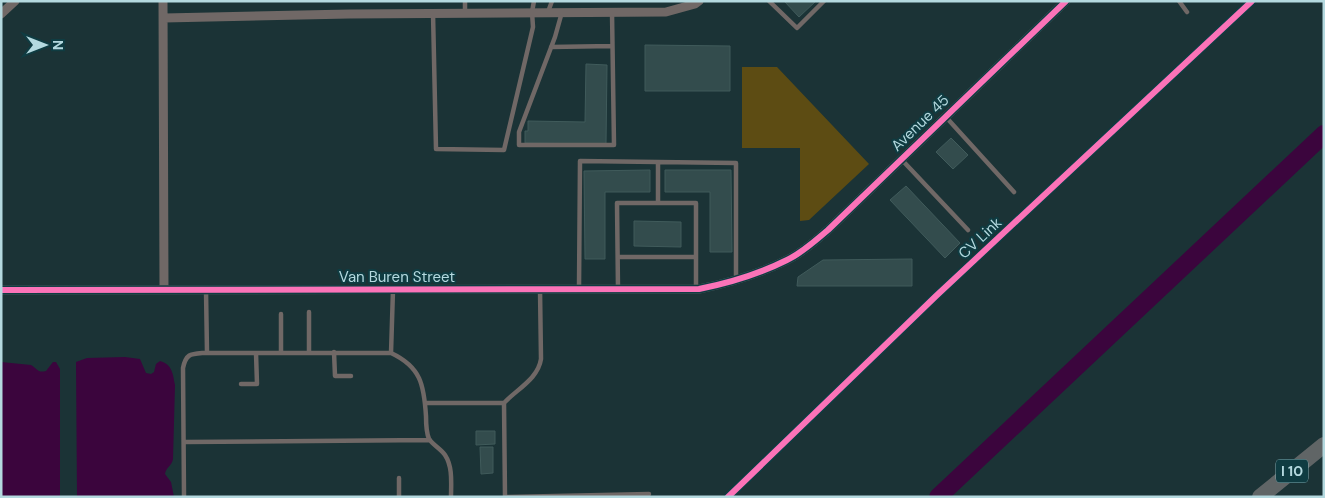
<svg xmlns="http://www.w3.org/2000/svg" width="1325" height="498" font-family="'DM Sans',sans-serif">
  <rect width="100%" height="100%" fill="#1b3336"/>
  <path fill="#5d4c13" d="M742 67H777L869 164 809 220 800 221V148H742Z"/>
  <path fill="#3b053d" d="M125 357 140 359 146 373 151 374 154 372 156 364 160 361C172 364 173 374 175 385L173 459C172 466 166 467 165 474L171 482 174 497H77L76 362 87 358Z
    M1 362 31 365C38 369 37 373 46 371L53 362H56L60 369V497H1Z"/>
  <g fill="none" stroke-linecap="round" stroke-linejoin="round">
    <path stroke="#3b053d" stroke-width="18" d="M938 497 1324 134"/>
  </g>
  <path fill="#334c4d" stroke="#405b5b" d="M784 1H816L799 17Z
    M645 45 730 46V91H645Z
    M586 64 607 65 606 144 525 143V131H528V121L585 122Z
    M951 138 968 155 953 169 936 152Z
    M650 170V192H605V259H585L584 171Z
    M665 170H731L732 252H710V192H665Z
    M906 186 960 243 945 258 890 200Z
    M634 221 681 222V247L634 246Z
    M912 259V286H797L798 277 823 260Z
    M476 431H495V444L476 445Z
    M480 447H493V473L481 474Z"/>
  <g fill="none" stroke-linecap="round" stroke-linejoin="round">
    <path stroke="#706866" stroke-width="4.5" d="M465 1V13
      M769 1 797 28 824 1
      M1179 1 1187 12
      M548 12 552 1
      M562 12 555 37 519 132V145H614L612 12
      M433 13 436 149 504 150 533 27 532 12 534 1
      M551 47 612 46
      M945 116 1014 192
      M902 160 968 230
      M658 162V203
      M618 257H696
      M579 289 580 161 736 163V280
      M618 289 617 203H696V289
      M206 290 207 353
      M309 352V312
      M334 352 335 376H351
      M281 353V314
      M391 353 393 290
      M241 384H257L256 353
      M425 403H504
      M185 442 430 440
      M399 478V497
      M184 497 183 368C186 354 190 354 203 353H391C421 367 424 385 426 416 426 423 426 432 429 439 433 445 441 449 445 455 453 467 451 484 451 497
      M505 497 504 403C517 389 538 379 541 359L540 289
      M505 497 649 494"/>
    <path stroke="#706866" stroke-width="9" d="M163 1 164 290
      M1 14 15 1
      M164 18 349 14 666 12 695 4 699 1
      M1 290 699 289C729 283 759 274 787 260 802 253 815 241 828 230L1066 1"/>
    <path stroke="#606566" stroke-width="16" d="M1260 497 1324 445"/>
    <g stroke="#0f3c42" stroke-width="9">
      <path id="cycleway" d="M1 290 699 289C729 283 759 274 787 260 802 253 815 241 828 230L1066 1
        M728 497 936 296 1252 1"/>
    </g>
    <use href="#cycleway" stroke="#fb73b8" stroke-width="6"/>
  </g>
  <g text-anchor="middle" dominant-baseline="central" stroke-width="4" stroke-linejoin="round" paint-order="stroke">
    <rect fill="#0f3c42" stroke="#82aab0" stroke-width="1" x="1276" y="459.5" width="32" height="23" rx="4"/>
    <g font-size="14" font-weight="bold" fill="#b4d9df">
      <text x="1292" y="471">I 10</text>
    </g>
    <g font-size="15" fill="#b4d9df" stroke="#0f3c42">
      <text transform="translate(920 123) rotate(-44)">Avenue 45</text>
      <text transform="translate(980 238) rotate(-43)">CV Link</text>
      <text x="397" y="277">Van Buren Street</text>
    </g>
  </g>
  <rect width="1325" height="498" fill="none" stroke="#b4d9df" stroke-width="5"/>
  <g transform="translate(45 45) rotate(90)" stroke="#0f3c42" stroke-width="4" paint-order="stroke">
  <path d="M0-4L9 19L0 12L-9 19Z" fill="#b4d9df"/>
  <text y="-8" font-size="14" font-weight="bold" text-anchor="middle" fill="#b4d9df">N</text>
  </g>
</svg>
